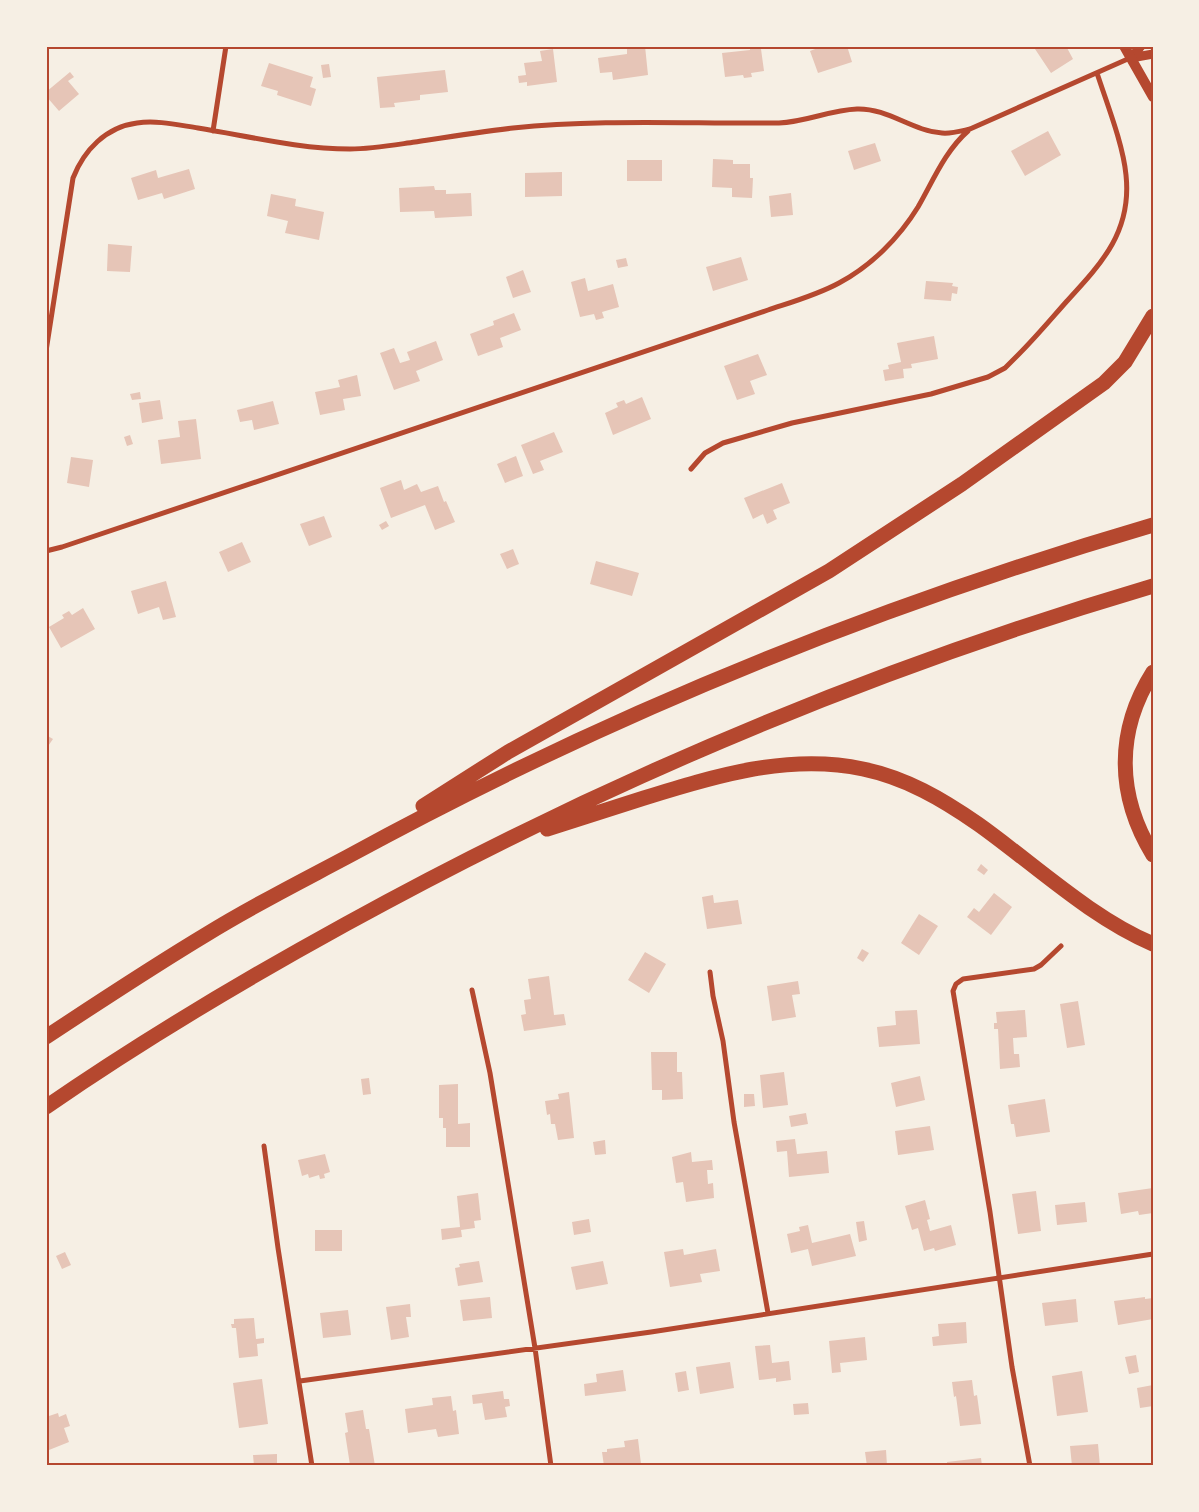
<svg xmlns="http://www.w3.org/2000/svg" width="1199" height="1512" font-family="Quicksand,sans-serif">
  <rect width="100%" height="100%" fill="#f6efe4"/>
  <path fill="#e6c5b7" d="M145 46H158V47L146 49Z
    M627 46H645L648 75 613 80 612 72 600 73 598 58 627 54Z
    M750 46H756L757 49H761L764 71 751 73 752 77 744 78 743 75 725 77 722 53 750 50Z
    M823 46H847L852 62 818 73 810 51Z
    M1033 46H1066L1073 59 1051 73Z
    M553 49 557 82 527 86V82L519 83 518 76 526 75 524 63 542 61 540 51Z
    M269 63 313 77 310 87 316 89 311 106 277 95 278 91 261 86Z
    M329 64 331 77 323 78 321 65Z
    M445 70 448 92 420 95V100L394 103 395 107 380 108 377 77Z
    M70 72 74 77 68 81 79 94 59 111 46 96V92Z
    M1048 131 1061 155 1025 176 1011 151Z
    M875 143 881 161 854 170 848 151Z
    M713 159 733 160V164H750V178H753L752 198 732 197V188L712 187Z
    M627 160H662V181H627Z
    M189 169 195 189 164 199 162 193 138 200 131 178 156 170 158 178Z
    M562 172V196L525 197V173Z
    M434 186 435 190H446V194L471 193 472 216 435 218 434 211 400 212 399 188Z
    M791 193 793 215 771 217 769 196Z
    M271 194 296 199 295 206 324 212 319 240 285 233 288 221 267 216Z
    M108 244 132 246 130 272 107 271Z
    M741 257 748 280 713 291 706 267Z
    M626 258 628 266 618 268 616 260Z
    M523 270 531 292 513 298 506 277Z
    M585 278 588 291 613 284 619 307 602 312 604 318 596 320 594 314 580 317 571 282Z
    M926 281 953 283 952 286 958 287 957 294 952 293 951 301 924 299Z
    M514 313 521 330 500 338 503 347 478 356 470 334 494 325 493 321Z
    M934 336 938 359 911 364 912 368 903 369 904 378 885 381 883 370 889 369 888 365 901 362 897 343Z
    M436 341 443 360 416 371 420 381 394 390 380 353 394 348 400 363 410 360 407 352Z
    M758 354 767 375 750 381 755 394 737 400 724 366Z
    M357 375 361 396 343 399 345 410 320 415 315 392 340 387 338 380Z
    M140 392 141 399 132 400 130 394Z
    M642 397 651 419 613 435 605 413 618 407 616 403 624 400 626 404Z
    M160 400 163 419 142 423 139 403Z
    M273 401 279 424 254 430 252 420 240 422 237 410Z
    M196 419 201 459 161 464 158 440 180 437 178 421Z
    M554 432 563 452 540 461 544 470 533 474 521 445Z
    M130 435 133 444 127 446 124 437Z
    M516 456 523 476 505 483 497 464Z
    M71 457 93 460 89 487 67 483Z
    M401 480 404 490 417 484 421 492 438 486 444 502 446 501 455 522 435 530 425 505 391 518 380 488Z
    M782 483 790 503 773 510 777 519 767 524 763 514 753 519 744 498Z
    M324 516 332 537 309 546 300 524Z
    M386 521 389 526 382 530 379 525Z
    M242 542 251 562 228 572 219 552Z
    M513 549 519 564 507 569 500 554Z
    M596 561 639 573 632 596 590 584Z
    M166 581 176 617 163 620 159 607 138 614 131 591Z
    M83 608 95 629 61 648 49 627 64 618 62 615 69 611 72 615Z
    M46 735 53 739 46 749Z
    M981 864 988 870 984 875 977 870Z
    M994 893 1012 907 991 935 967 917 974 908 979 912Z
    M713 895 714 903 738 900 742 924 707 929 702 897Z
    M919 914 938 926 919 955 901 943Z
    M862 949 869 953 863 962 857 958Z
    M645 952 666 964 649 993 628 980Z
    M549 976 554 1015 564 1014 566 1025 524 1031 521 1015 526 1014 524 1000 531 999 528 979Z
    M798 981 800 994 792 995 796 1017 772 1021 767 986Z
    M1078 1001 1085 1045 1067 1048 1060 1004Z
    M917 1010 920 1044 879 1047 877 1027 896 1025 895 1011Z
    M1025 1010 1027 1037 1013 1038 1014 1054H1019L1020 1067 1000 1069 998 1029H994V1023H997L996 1012Z
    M651 1052H677V1072H682L683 1099 662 1100V1090H652Z
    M784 1072 788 1105 763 1108 760 1075Z
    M920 1076 925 1100 896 1107 891 1083Z
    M369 1078 371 1094 363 1095 361 1079Z
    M458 1084V1124L470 1123V1147H446V1128H443V1118H439V1085Z
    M569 1092 574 1138 558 1140 555 1124H551L550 1114 547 1115 545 1101 559 1099 558 1094Z
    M744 1094H754L755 1106 744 1107Z
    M1045 1099 1050 1132 1016 1137 1014 1124H1011L1008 1105Z
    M806 1113 808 1124 791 1127 789 1116Z
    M930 1126 934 1150 898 1155 895 1131Z
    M795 1139 797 1154 827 1151 829 1173 789 1177 787 1151 777 1152 776 1141Z
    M605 1140 606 1154 595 1155 593 1142Z
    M691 1152 692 1162 712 1160 713 1170H707L708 1184 713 1183 714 1198 686 1202 683 1182 676 1183 672 1157Z
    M325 1154 330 1172 324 1174 325 1178 320 1179 319 1175 309 1178 308 1174 302 1176 298 1160Z
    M1153 1188V1213L1139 1215 1138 1211 1121 1214 1118 1193Z
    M1036 1191 1041 1231 1018 1234 1012 1194Z
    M478 1193 481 1220 474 1221 475 1228 461 1230 462 1237 442 1240 441 1229 460 1227 457 1196Z
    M925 1200 930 1219 927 1220 930 1231 951 1225 956 1245 935 1251 934 1248 924 1251 918 1228 912 1230 905 1206Z
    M1085 1202 1087 1222 1057 1225 1055 1205Z
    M589 1219 591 1232 574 1235 572 1222Z
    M864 1221 867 1240 859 1242 856 1222Z
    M808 1225 812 1243 850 1234 856 1256 812 1266 808 1249 791 1253 787 1234 800 1231 799 1227Z
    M315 1230H342V1251H315Z
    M683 1249 684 1255 716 1249 720 1271 700 1274 702 1282 670 1287 664 1252Z
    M65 1252 71 1265 62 1269 56 1256Z
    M479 1261 483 1282 458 1286 455 1268 460 1267 459 1264Z
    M603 1261 608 1284 576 1290 571 1267Z
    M490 1297 492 1318 463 1321 460 1300Z
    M1145 1297V1299L1153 1298V1319L1118 1325 1114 1301Z
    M1076 1299 1078 1322 1045 1326 1042 1303Z
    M410 1304 411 1317H406L409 1337 391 1340 386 1307Z
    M348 1310 351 1335 323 1338 320 1313Z
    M254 1318 256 1339 264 1338V1343L257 1344 258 1356 239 1358 236 1328H232L231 1324H234V1319Z
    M966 1322 967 1343 933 1346 932 1337 939 1336 938 1324Z
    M865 1337 867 1360 840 1363 841 1372 832 1373 829 1341Z
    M770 1345 772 1363 789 1361 791 1380 776 1382V1378L759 1380 755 1346Z
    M1136 1355 1139 1372 1129 1374 1125 1357Z
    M730 1362 734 1388 700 1394 696 1367Z
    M623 1370 626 1391 585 1396 584 1384 597 1382 596 1374Z
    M686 1371 689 1390 678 1392 675 1373Z
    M1082 1371 1088 1412 1057 1416 1052 1376Z
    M262 1379 268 1424 239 1428 233 1383Z
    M972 1380 974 1396 977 1395 981 1424 960 1426 956 1396 954 1397 952 1382Z
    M1153 1385V1406L1140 1408 1137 1388Z
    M503 1391 504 1399H509L510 1406 505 1407 507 1417 485 1420 482 1403 473 1404 472 1395Z
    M451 1396 453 1411 456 1410 459 1434 438 1437 436 1429 408 1433 405 1409 433 1405 432 1398Z
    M808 1403 809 1414 794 1415 793 1404Z
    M363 1410 366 1429H369L375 1466H358V1463L350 1465 345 1433 348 1432 345 1413Z
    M58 1413 59 1417 66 1414 70 1426 64 1428 69 1442 49 1450 46 1442V1417Z
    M638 1439 641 1464 604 1466 602 1452H607V1449L625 1447 624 1441Z
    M1098 1444 1100 1466H1072L1070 1446Z
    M886 1450 887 1466H867L865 1452Z
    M277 1454V1466H254L253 1455Z
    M981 1458 982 1466H947V1462Z"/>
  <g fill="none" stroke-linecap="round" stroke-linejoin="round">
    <path stroke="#b5482f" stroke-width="5" d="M213 131 226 46
      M46 351 73 178C84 150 106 127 137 123 157 120 178 125 198 128 248 136 299 149 350 149 372 149 394 145 415 142 448 137 480 132 513 128 601 119 690 124 779 123 806 122 830 110 857 109 888 108 912 131 942 133 951 134 961 131 970 129L1130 58
      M691 469 705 453 723 443 792 423 931 394 988 377 1005 368 1019 354C1036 337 1051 319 1067 301 1102 263 1132 231 1126 175 1123 144 1107 104 1097 73
      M46 551 62 547 768 310C792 302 817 295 839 283 871 266 899 238 918 207 933 181 945 151 968 131
      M710 972 713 996 723 1041 734 1122 768 1313
      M472 990 490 1073 535 1348 551 1466
      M264 1146 278 1248 312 1466
      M300 1381 651 1332 1153 1254
      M1030 1466 1012 1367 990 1212 953 991 956 984 963 979 1034 969 1041 965 1061 946"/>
    <path stroke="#b5482f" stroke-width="9" d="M1131 58 1153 54
      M1131 58 1141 46"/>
    <path stroke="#b5482f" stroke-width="10" d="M1124 46 1153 97"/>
    <path stroke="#b5482f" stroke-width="15" d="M1153 672C1115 732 1117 796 1153 855
      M423 806 508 752 829 571 962 484 1104 383 1125 362 1153 316
      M547 829C579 819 612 808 644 798 714 776 789 753 863 769 906 778 942 799 978 824 1033 863 1091 918 1153 944
      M46 1037C99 1002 152 967 207 934 252 906 300 882 347 857 603 717 873 607 1153 525
      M46 1107C143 1040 244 980 346 924 602 783 872 669 1153 586"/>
  </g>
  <rect width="1199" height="1512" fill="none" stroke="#f6efe4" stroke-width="95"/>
  <rect x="48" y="48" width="1104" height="1416" fill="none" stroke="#b5482f" stroke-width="2"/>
</svg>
